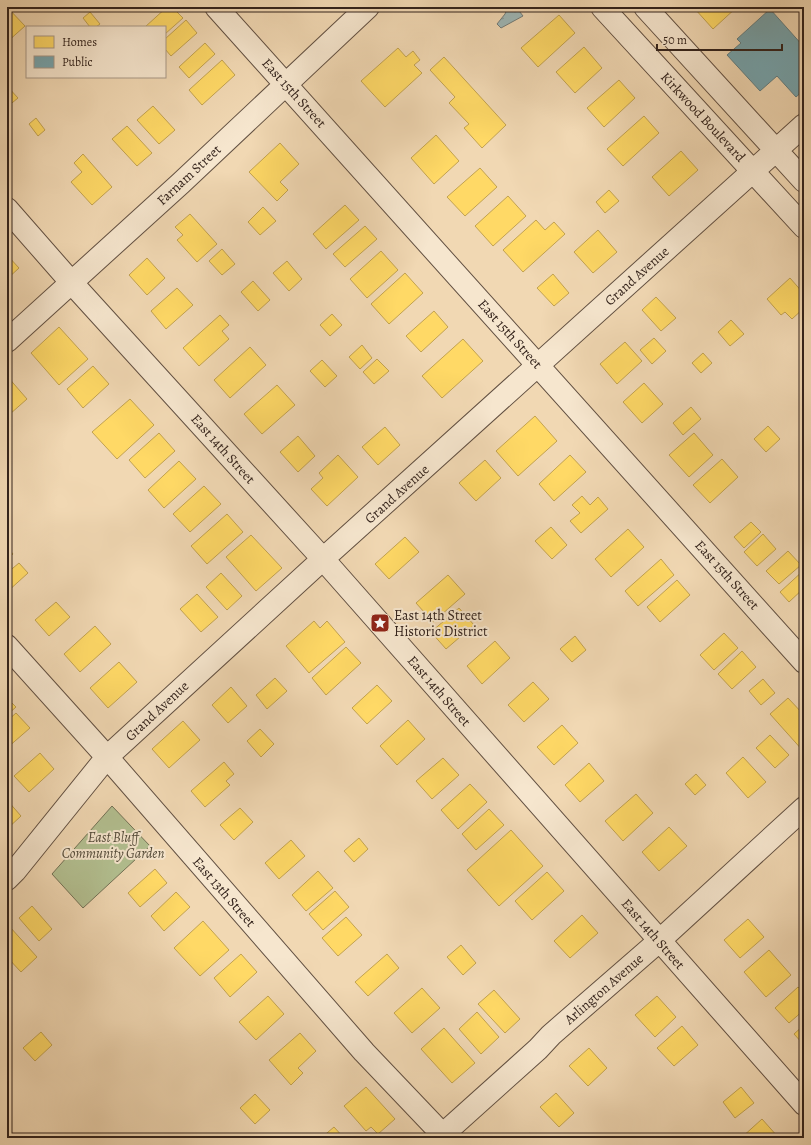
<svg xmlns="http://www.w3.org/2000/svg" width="811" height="1145" font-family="Alegreya,serif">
  <defs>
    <pattern id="water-ripples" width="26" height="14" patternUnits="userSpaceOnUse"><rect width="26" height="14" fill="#9eb8b7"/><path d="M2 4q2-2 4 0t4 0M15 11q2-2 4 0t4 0" fill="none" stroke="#819594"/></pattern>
  </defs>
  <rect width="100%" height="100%" fill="#f1d8b3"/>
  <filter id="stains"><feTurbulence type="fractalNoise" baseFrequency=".005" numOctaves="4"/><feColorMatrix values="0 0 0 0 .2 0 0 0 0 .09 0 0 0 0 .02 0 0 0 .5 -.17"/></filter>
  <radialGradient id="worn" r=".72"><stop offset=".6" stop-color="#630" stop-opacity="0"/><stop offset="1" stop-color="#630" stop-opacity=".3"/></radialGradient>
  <path fill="#b3c091" stroke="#737256" d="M112 806 150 846 83 908 52 874Z"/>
  <path fill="url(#water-ripples)" stroke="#737c79" d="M508 7H516L523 16 501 28 497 24 505 14Z"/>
  <path fill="#ffd966" stroke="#c2a250" d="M7 7 25 26 7 42Z
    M167 7H172L183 18 165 34V27H145Z
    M698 7H737L713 29 695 9Z
    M788 7H796L792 11Z
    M90 12 100 24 96 27H90L83 18Z
    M559 15 575 33 538 67 521 48Z
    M186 20 197 33 171 56 165 49V39Z
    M205 43 215 54 189 78 179 67Z
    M584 47 602 68 575 93 556 72Z
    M398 48 406 57 413 51 420 60 414 65 422 73 385 107 361 81Z
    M444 57 506 125 482 148 464 128 469 124 449 103 455 97 430 70Z
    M222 60 235 75 202 105 189 90Z
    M619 80 635 98 604 127 587 108Z
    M7 86 18 98 7 107Z
    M153 106 175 130 159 144 137 120Z
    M644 116 659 133 623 166 607 149Z
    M36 118 45 130 38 136 29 124Z
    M127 126 152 153 137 166 112 139Z
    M436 135 459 161 434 184 411 158Z
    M280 143 299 164 280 182 288 190 277 201 249 172Z
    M681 151 698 170 669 196 652 177Z
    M83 154 112 187 92 205 71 182 82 172 74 163Z
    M480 168 497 187 465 216 447 197Z
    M609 190 619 201 605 213 596 202Z
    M508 196 526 216 493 246 475 226Z
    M345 205 359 220 326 249 313 234Z
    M263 207 276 221 260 235 248 222Z
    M190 214 217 244 197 262 177 240 183 235 175 227Z
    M536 220 545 230 554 222 565 234 523 272 503 250Z
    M365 226 377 239 345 267 333 254Z
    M598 230 617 252 593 273 574 252Z
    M222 249 235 264 222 275 209 261Z
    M381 251 398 270 367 298 350 279Z
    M7 255 19 268 7 279Z
    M147 258 165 278 147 295 129 275Z
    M287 261 302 279 289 291 273 273Z
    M405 273 423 293 389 324 371 304Z
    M553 274 569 293 554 306 537 288Z
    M790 278 804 294V308L792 319 785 312 781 315 767 299Z
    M253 281 270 300 258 311 241 292Z
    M177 288 193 305 166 329 151 311Z
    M656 297 676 318 661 331 642 310Z
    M434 311 448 327 421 352 406 336Z
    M332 314 342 325 330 336 320 325Z
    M220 315 229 325 222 331 229 339 199 366 183 348Z
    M731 320 744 334 730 346 718 332Z
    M59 327 88 359 59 385 31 353Z
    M654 338 666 351 652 364 640 350Z
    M463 339 483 361 442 398 422 376Z
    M625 342 642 361 617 384 600 364Z
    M362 345 372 358 360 369 349 357Z
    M250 347 266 365 230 398 214 380Z
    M703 353 712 363 701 373 692 363Z
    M377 359 389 371 374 384 363 372Z
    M322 360 337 376 325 387 310 371Z
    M93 366 109 384 83 408 67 389Z
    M7 376 27 399 10 414 7 411Z
    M644 383 663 404 642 423 623 402Z
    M277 385 295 405 262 434 244 414Z
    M130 399 154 425 117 459 92 432Z
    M691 407 701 419 683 435 673 423Z
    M535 416 557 441 518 476 496 451Z
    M768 426 780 439 766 452 754 439Z
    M385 427 400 445 378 465 362 447Z
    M159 433 175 451 145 478 129 460Z
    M694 433 713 455 689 477 669 455Z
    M298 436 315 456 298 472 280 452Z
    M338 455 358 477 327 506 311 489 323 478 319 473Z
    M570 455 586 472 554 501 539 484Z
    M722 459 738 477 710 503 693 485Z
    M485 460 501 478 476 501 459 483Z
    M179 461 196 479 164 508 148 490Z
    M204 486 221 504 190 532 173 514Z
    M582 496 590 505 598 497 608 509 581 533 570 521 580 513 572 505Z
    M227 514 243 532 207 564 191 546Z
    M751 522 761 532 744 548 734 537Z
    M551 527 567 545 552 559 535 541Z
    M628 529 644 547 611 577 595 559Z
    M763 534 776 549 757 566 744 552Z
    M251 535 282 568 256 591 226 557Z
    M405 537 419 552 389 579 375 564Z
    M7 547 13 554 7 560Z
    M788 551 801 565 779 584 766 571Z
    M661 559 674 575 638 606 625 591Z
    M19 563 28 573 7 592V573Z
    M804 570V588L789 602 780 592Z
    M221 573 242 596 227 610 206 587Z
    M448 575 465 594 433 622 416 603Z
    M677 580 690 595 660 622 647 607Z
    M197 594 218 617 201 632 180 609Z
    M804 595V606L799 600Z
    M56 602 70 617 49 636 35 620Z
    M459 608 474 625 446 649 431 632Z
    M314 621 320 628 327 621 345 642 309 673 286 646Z
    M95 626 111 644 80 672 64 654Z
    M724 633 738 648 714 670 700 655Z
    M575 636 586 650 572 662 560 649Z
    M495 641 510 658 482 684 467 666Z
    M346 647 361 663 326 695 312 678Z
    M742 651 756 667 732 689 718 674Z
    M119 662 137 682 108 708 90 688Z
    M275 678 287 691 267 709 256 695Z
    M763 679 775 693 761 705 749 691Z
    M533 682 549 699 524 722 508 705Z
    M377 685 392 701 367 724 352 708Z
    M231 687 247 706 228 723 212 705Z
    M7 698 16 707 7 715Z
    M788 698 804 715V752L770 714Z
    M16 713 30 728 7 748V721Z
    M408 720 425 739 397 765 380 746Z
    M183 721 200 740 169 768 152 749Z
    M562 725 578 743 554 765 537 747Z
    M260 729 274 744 261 757 247 741Z
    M770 735 789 755 775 768 756 748Z
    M40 753 54 769 29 792 14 776Z
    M743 757 766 782 748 798 726 773Z
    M443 758 459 775 432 799 416 781Z
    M224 762 234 774 226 781 230 785 205 807 191 791Z
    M589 763 604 781 580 802 565 785Z
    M696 774 706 785 695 795 685 784Z
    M470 784 487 802 458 829 441 810Z
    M636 794 653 813 623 841 605 821Z
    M7 800 21 816 7 829Z
    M240 808 253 822 234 840 220 825Z
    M489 809 504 825 476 850 462 834Z
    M669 827 687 846 659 871 642 852Z
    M511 830 543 866 499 906 467 870Z
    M359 838 368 849 354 862 344 851Z
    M291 840 305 856 279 879 265 863Z
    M155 869 167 883 140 907 128 893Z
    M318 871 333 888 306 911 292 895Z
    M547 872 564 891 532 920 515 901Z
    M335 891 349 907 323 930 309 914Z
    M176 892 190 907 164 931 151 916Z
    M32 906 52 929 39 941 19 918Z
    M582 915 598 933 570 958 554 941Z
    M346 917 362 935 338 956 322 938Z
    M748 919 764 937 740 958 724 940Z
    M203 921 229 950 200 976 174 948Z
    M10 927 37 957 21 972 7 957V929Z
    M461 945 476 963 463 975 447 957Z
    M769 950 791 975 766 997 744 972Z
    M241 954 257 972 230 997 214 978Z
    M387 954 399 968 368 996 355 982Z
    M798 987 804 993V1010L789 1023 775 1008Z
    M422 988 440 1008 412 1033 394 1013Z
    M494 990 520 1019 505 1033 478 1004Z
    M268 996 284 1014 256 1040 239 1022Z
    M657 996 676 1017 655 1037 635 1015Z
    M477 1012 499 1037 481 1054 459 1029Z
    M804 1025V1045L794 1034Z
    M682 1026 698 1045 674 1066 657 1048Z
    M444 1028 475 1063 452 1083 421 1049Z
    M41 1032 52 1045 35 1061 23 1048Z
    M300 1033 316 1051 298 1068 303 1073 291 1085 269 1060Z
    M589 1048 607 1068 588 1086 569 1066Z
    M366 1087 395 1119 378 1134 371 1127 366 1131 344 1106Z
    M741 1087 754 1103 735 1118 723 1102Z
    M556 1093 574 1113 559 1127 540 1107Z
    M255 1094 270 1110 255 1124 240 1108Z
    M762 1119 778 1137 776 1138H741Z
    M334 1127 344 1138H321Z
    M530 1133 534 1138H523Z"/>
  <path fill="#76a5af" stroke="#627e83" d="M770 9 804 47V90L796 97 777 76 760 91 727 55 741 43 737 39Z"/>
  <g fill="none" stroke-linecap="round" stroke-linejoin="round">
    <g stroke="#625042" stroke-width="24">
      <path id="minor" d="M216 7 804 662
        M602 7 804 227
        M645 7 804 181
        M7 209 71 282 323 559 804 1104
        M7 341 181 183 368 7
        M7 646 107 757 364 1052 443 1135
        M7 879 15 871 107 757 323 559 804 125
        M439 1138 538 1049 551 1035 659 941 804 808"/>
    </g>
    <use href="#minor" stroke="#f6e6ce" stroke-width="22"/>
  </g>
  <defs>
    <g id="sight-square" transform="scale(1)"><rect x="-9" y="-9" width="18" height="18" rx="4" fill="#8f2418" stroke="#f6e6ce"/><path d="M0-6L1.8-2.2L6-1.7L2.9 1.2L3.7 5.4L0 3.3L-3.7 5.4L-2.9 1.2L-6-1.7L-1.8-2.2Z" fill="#fff"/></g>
  </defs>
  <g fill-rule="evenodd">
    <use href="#sight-square" x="380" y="623"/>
  </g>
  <g text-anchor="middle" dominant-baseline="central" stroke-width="4" stroke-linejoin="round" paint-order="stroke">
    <g font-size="14" fill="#33231c" stroke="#f6e6ce">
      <text transform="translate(294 93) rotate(48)">East 15th Street</text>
      <text transform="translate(703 117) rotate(47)">Kirkwood Boulevard</text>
      <text transform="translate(189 175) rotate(-43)">Farnam Street</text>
      <text transform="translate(637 276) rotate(-42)">Grand Avenue</text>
      <text transform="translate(510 334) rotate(48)">East 15th Street</text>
      <text transform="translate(223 449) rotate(48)">East 14th Street</text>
      <text transform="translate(397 494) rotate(-42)">Grand Avenue</text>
      <text transform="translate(727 575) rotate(48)">East 15th Street</text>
      <text transform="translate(439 691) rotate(49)">East 14th Street</text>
      <text transform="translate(157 711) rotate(-43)">Grand Avenue</text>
      <text transform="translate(224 892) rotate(49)">East 13th Street</text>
      <text transform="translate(653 934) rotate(49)">East 14th Street</text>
      <text transform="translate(604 989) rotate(-41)">Arlington Avenue</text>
    </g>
    <g font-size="14" fill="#33231c" stroke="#f6e6ce" text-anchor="start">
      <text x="394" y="615">East 14th Street<tspan x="394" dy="16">Historic District</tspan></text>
    </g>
    <g font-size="14" font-style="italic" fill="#534a39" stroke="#f6e6ce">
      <text x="113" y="837">East Bluff<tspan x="113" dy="16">Community Garden</tspan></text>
    </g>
  </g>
  <rect width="811" height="1145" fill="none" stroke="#f1d8b3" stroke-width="24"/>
  <rect x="8" y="8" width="795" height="1129" fill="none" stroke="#33231c" stroke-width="2"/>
  <rect x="12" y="12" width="787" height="1121" fill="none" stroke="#33231c"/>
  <rect x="26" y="26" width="140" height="52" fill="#f6e6ce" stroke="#a89887"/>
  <rect x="34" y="36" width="20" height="12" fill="#ffd966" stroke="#a89887"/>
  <text x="62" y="46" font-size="12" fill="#33231c">Homes</text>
  <rect x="34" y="56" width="20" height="12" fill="#76a5af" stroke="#a89887"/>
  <text x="62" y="66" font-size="12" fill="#33231c">Public</text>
  <path d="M657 44v6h125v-6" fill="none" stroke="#33231c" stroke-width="2"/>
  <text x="663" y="44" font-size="12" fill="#33231c" stroke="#f6e6ce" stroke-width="3" paint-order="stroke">50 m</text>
  <rect width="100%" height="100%" filter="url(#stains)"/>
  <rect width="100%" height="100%" fill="url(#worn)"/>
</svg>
